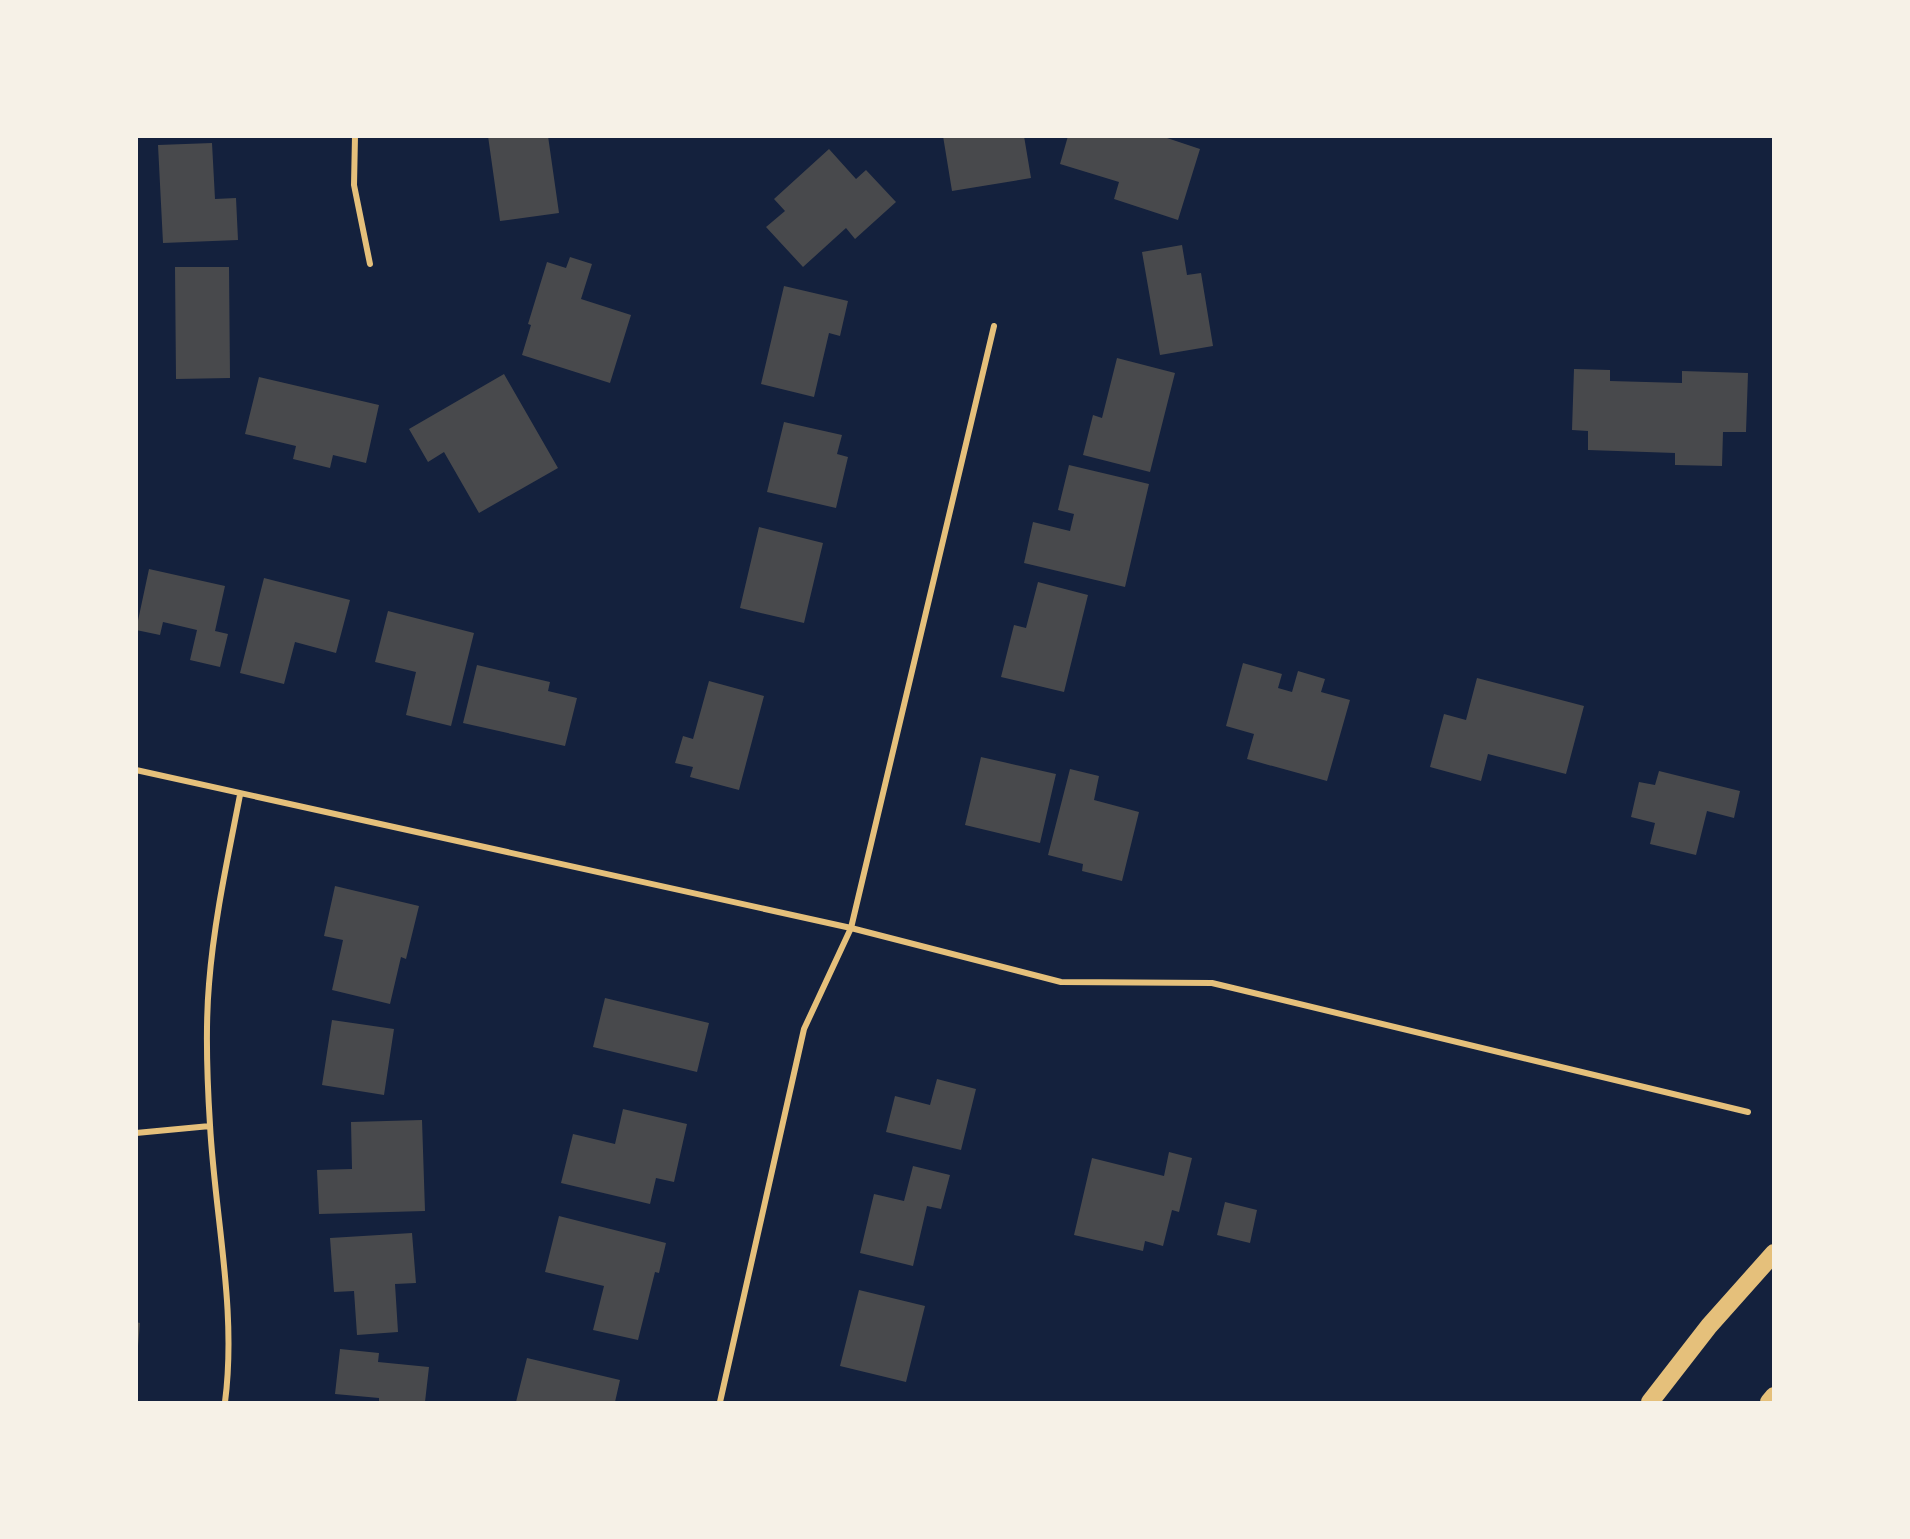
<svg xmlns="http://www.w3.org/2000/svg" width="1910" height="1539" font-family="'DejaVu Sans',sans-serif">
  <rect width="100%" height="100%" fill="#14213d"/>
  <path fill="#48494c" d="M488 136H548L559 213 500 221Z
    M943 136H1024L1031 178 952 191Z
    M1068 136H1161L1200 149 1178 220 1114 199 1119 182 1060 164Z
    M212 143 215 199 236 198 238 240 163 243 158 145Z
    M829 149 856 179 866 170 896 202 855 239 846 228 803 267 766 227 785 211 774 199Z
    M1182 245 1187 275 1201 273 1213 346 1160 355 1142 252Z
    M570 257 592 264 581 299 631 315 610 383 522 355 531 325 528 324 547 262 566 268Z
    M175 267H229L230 378 176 379Z
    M784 286 848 301 840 336 829 333 814 397 761 384Z
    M1117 358 1175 373 1150 472 1083 455 1093 415 1102 418Z
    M1574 369 1610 370V381L1682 383V371L1748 373 1746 432H1723L1722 466 1675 465V453L1588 450V431L1572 430Z
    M504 374 558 468 479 513 444 452 428 462 409 429Z
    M259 377 379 405 366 463 333 455 330 468 293 459 296 446 245 434Z
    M784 422 842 435 837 454 848 457 836 508 767 492Z
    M1069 465 1149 484 1125 587 1024 563 1033 522 1070 531 1074 514 1058 510Z
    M759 527 823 543 804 623 740 608Z
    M149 569 225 586 215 631 228 634 220 667 190 660 197 630 163 622 160 635 136 630Z
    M264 578 350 600 336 653 295 642 284 684 240 673Z
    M1038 582 1088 595 1064 692 1001 677 1014 625 1026 628Z
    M388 611 474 633 451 726 406 715 416 672 375 662Z
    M1243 663 1282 674 1278 688 1292 692 1298 671 1325 679 1321 692 1350 700 1327 781 1247 759 1254 734 1226 726Z
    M477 665 550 682 548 691 577 698 565 746 463 723Z
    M1477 678 1584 706 1566 774 1488 754 1481 781 1430 767 1444 714 1466 720Z
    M709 681 764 696 739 790 690 777 693 767 675 763 683 736 693 739Z
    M981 757 1056 774 1040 843 965 825Z
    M1070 769 1099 776 1094 800 1139 812 1122 881 1082 871 1083 864 1048 855Z
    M1659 771 1740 791 1734 818 1707 811 1696 855 1650 844 1655 823 1631 817 1639 782 1655 785Z
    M335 886 419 906 406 959 401 957 390 1004 332 990 343 940 324 936Z
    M605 998 709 1023 697 1072 593 1047Z
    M332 1020 394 1029 384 1095 322 1085Z
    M937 1079 976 1089 961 1150 886 1132 895 1096 930 1105Z
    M623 1109 687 1124 674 1182 656 1178 650 1204 561 1183 573 1134 615 1144Z
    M422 1120 425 1211 319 1214 317 1170 352 1169 351 1122Z
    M1169 1152 1192 1158 1179 1212 1172 1210 1163 1246 1145 1241 1143 1251 1074 1235 1092 1158 1164 1176Z
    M913 1166 950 1175 941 1209 927 1206 913 1266 860 1253 874 1194 904 1201Z
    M1225 1202 1257 1210 1250 1243 1217 1235Z
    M559 1216 666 1243 659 1273 655 1272 638 1340 593 1330 604 1286 545 1272Z
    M412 1233 416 1283 395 1284 398 1332 357 1335 354 1291 334 1292 330 1238Z
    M859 1290 925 1306 906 1382 840 1366Z
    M136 1322 140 1323 138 1346H136Z
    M340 1349 379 1353 378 1362 429 1367 425 1402H379V1398L335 1394Z
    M527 1358 620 1380 615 1402H516Z"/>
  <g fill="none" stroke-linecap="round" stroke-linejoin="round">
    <path stroke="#e5c07b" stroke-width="6" d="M355 136 354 185 370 264
      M136 770 851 928 1061 982 1212 983 1748 1112
      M136 1133 210 1126
      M225 1402C237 1310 215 1217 210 1125 207 1078 205 1030 209 984 214 920 228 857 240 795
      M720 1402 804 1029 851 928 994 326"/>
    <path stroke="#e5c07b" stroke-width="18" d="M1650 1402 1709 1326 1774 1253
      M1769 1402 1774 1396"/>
  </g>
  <rect width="1910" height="1539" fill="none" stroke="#f6f1e7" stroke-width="276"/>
</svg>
